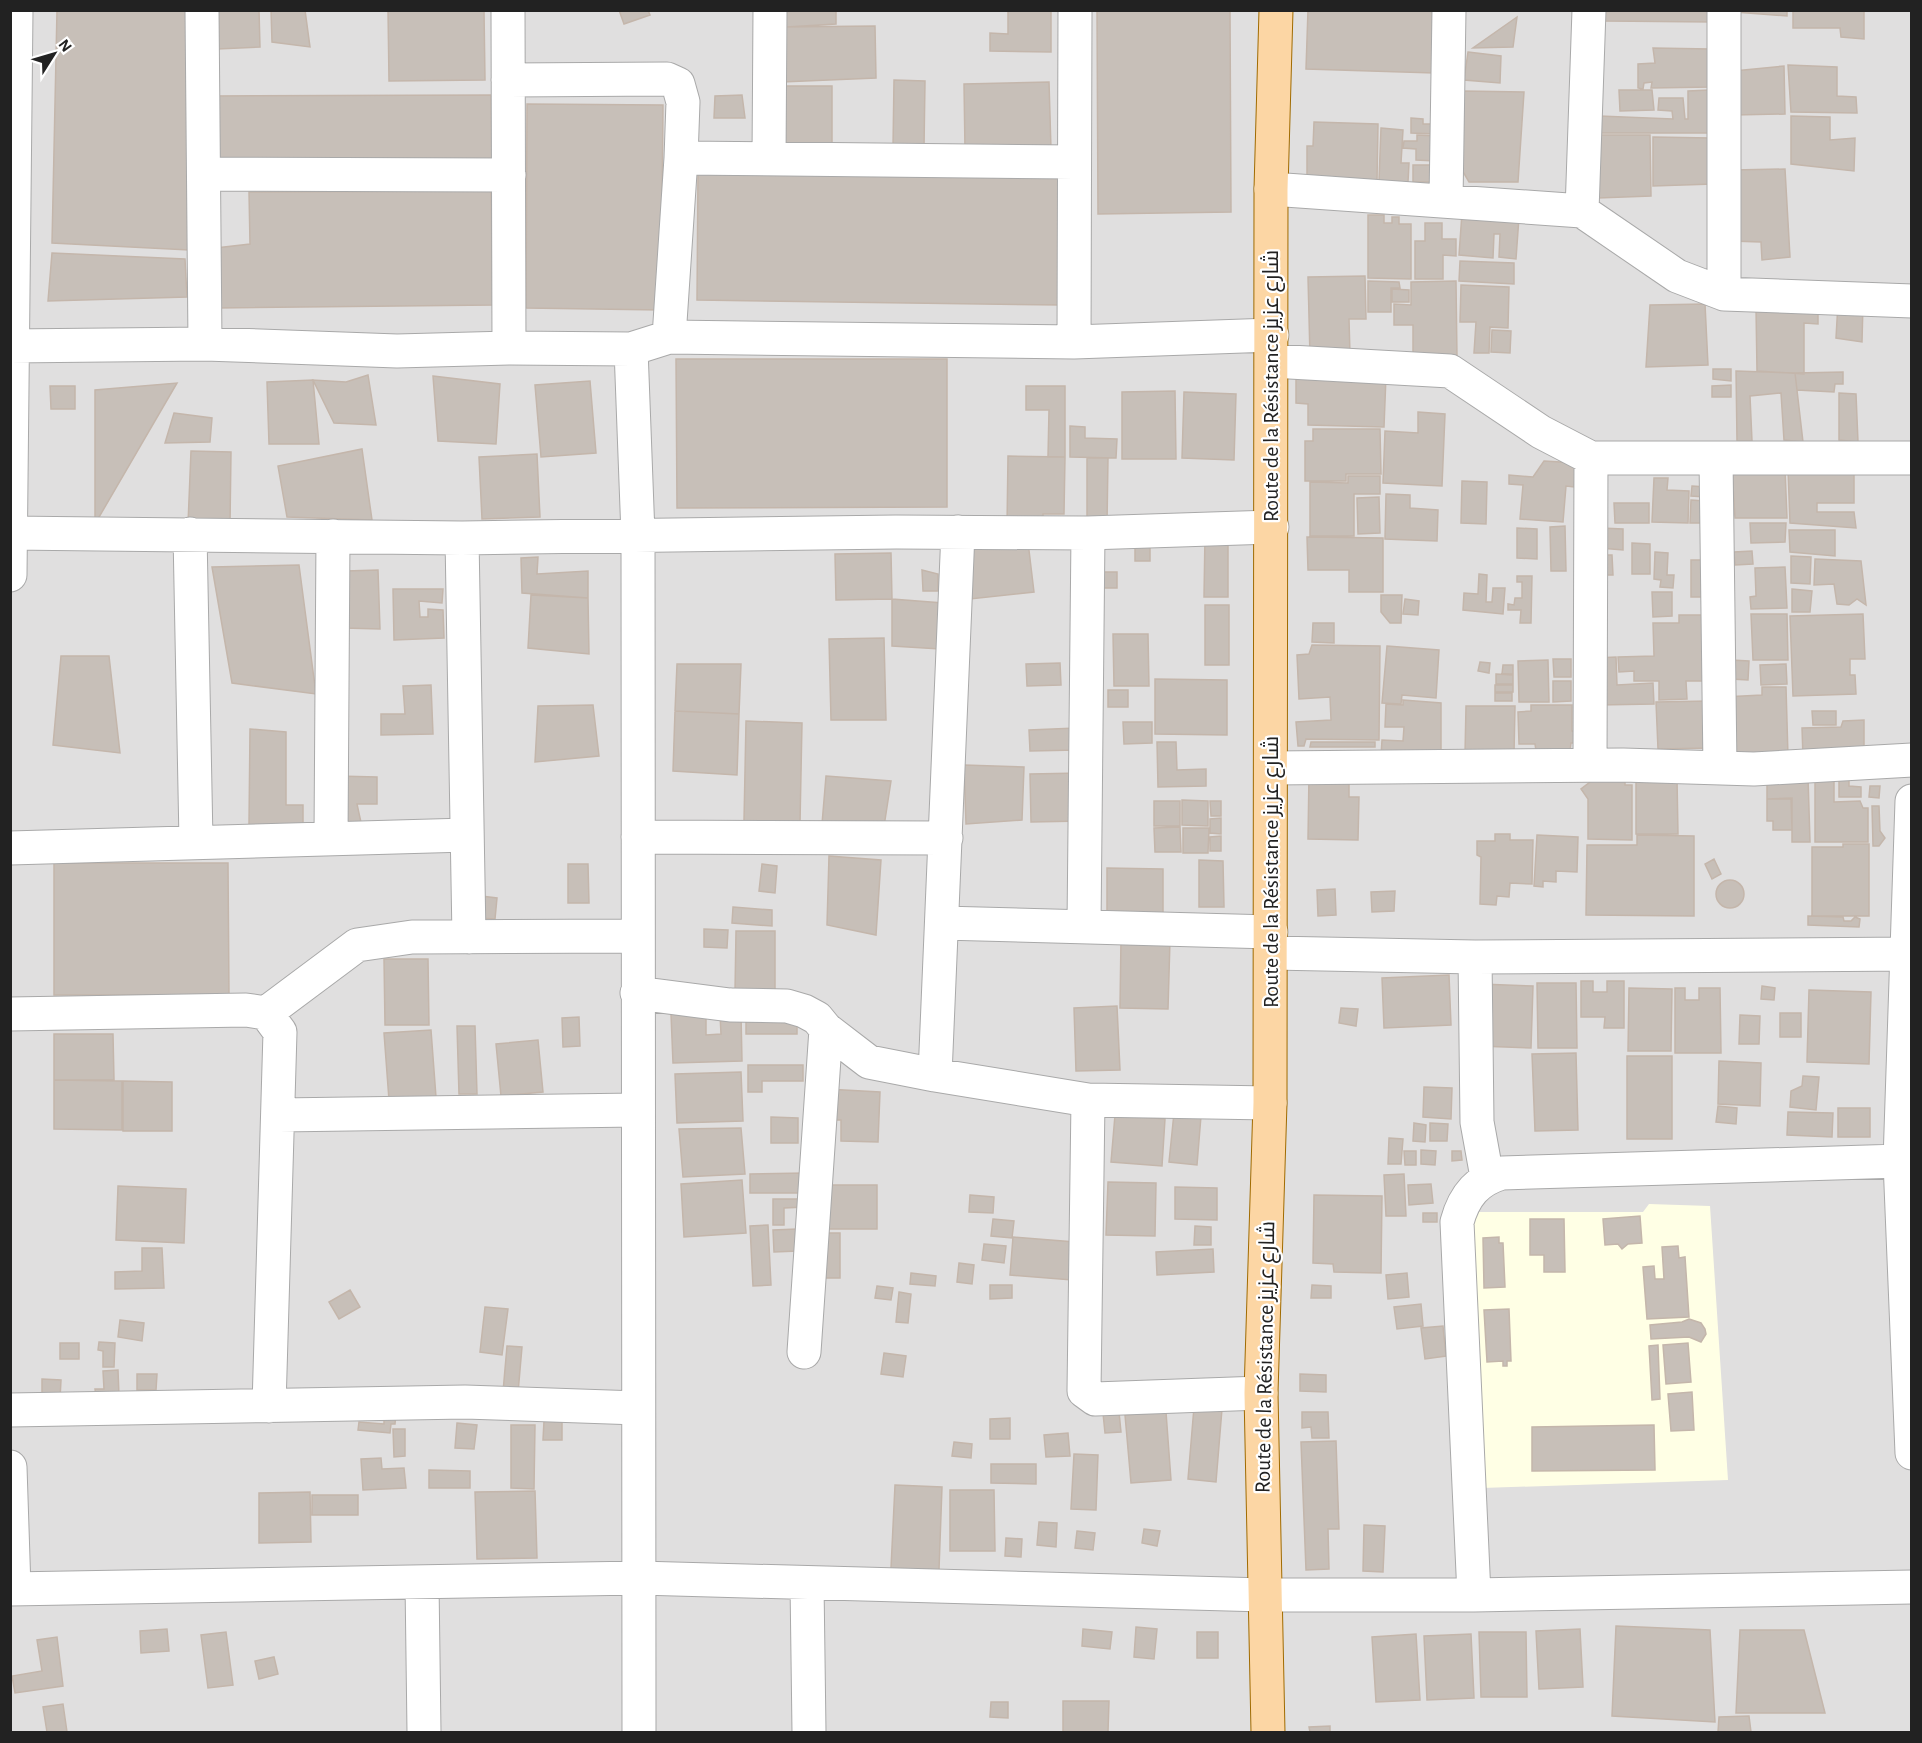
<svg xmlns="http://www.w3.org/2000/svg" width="1922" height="1743" font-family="'Alegreya Sans',Cairo,sans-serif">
  <rect width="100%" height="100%" fill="#f2efe9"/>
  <path fill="#e0dfdf" d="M11 11H1911V1732H11Z"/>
  <path fill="#ffffe5" d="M1649 1204 1710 1206 1728 1480 1482 1488 1473 1212H1643Z"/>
  <path fill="#c7bfb8" stroke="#c4b6ab" stroke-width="1.5" d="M57 10H191L189 250 52 243Z
    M217 10H259L260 47 218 49Z
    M271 10H305L310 47 272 42Z
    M388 10H484L485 80 389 81Z
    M619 10H648L650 15 624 24Z
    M786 10H836V24L786 27Z
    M1008 10H1051V52L990 51V33L1008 34Z
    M1097 10H1230L1231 212 1098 214Z
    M1308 10H1436L1434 73 1306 69Z
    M1605 10H1713V22L1605 21Z
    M1735 10H1787V16L1735 12Z
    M1793 10H1864V39L1841 37 1840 28H1793Z
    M1517 17 1513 47 1473 48Z
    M875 26 876 78 782 82 781 27Z
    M1653 48 1710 49 1711 87 1651 88 1652 82 1644 83 1643 89 1638 88V64L1655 63Z
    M1468 52 1501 56 1500 83 1464 80Z
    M1788 65 1837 67V96L1856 97 1857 113 1791 112Z
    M1784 66 1785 114 1734 115V71Z
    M894 80 925 81 924 149 893 148Z
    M1049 82 1051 149 965 150 964 84Z
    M783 86H832V148H783Z
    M1619 90H1652L1654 110 1620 111Z
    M1710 90 1711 133H1599L1600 116 1673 119 1672 111 1658 110 1659 98H1683L1685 119H1688V91Z
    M1463 91 1524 92 1518 182H1469L1462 170Z
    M491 95 492 166 216 167 215 96Z
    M742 95 745 118H714L715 96Z
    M527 104 663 105 661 310 526 308Z
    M1791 116 1830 117V140L1855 138 1854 171 1791 164Z
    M1411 118 1423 119V124H1436V134L1411 133Z
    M1314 122 1378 124 1377 181 1307 179V146H1313Z
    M1381 128 1403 130 1401 163H1409L1408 182 1379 181Z
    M1417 135 1436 136 1435 161 1416 160V149L1403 148 1404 141H1417Z
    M1601 135H1650L1651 196 1598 198Z
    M1653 137 1711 138 1713 184 1653 186Z
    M1413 165H1435V182H1413Z
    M1785 169 1790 257 1762 260 1761 242 1731 241 1734 170Z
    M698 173 1062 177 1061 305 697 300Z
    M491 191 493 305 218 308 216 248 250 244 249 192Z
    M1462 213 1519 217 1516 259 1499 257 1500 234H1494L1493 258 1459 255Z
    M1368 215H1384V223H1392V217H1399V224H1411V279L1368 278Z
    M1425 223H1442V239H1456V256L1443 255V279H1415V241H1425Z
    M52 253 185 259 187 297 48 301Z
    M1460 261 1514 263V284L1459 281Z
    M1365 276 1366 319H1349L1350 355 1310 356 1308 277Z
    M1368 281 1399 282 1400 288H1391V312H1368Z
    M1456 281 1457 357H1413V325H1394V304L1411 305V282Z
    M1461 285 1509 287 1508 328 1490 327 1489 353H1474L1476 322H1460Z
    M1392 289 1409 290V302H1392Z
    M1838 303 1863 304 1862 342 1836 338Z
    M1705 304 1708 365 1646 367 1650 305Z
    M1756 308 1818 312V324L1804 323V374L1757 371Z
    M1492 330 1511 331 1510 353 1491 352Z
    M676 359H947V507L677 508Z
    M1713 369H1731V381L1713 379Z
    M1736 371 1795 373 1803 442 1784 440 1781 393 1750 396 1752 441H1737Z
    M1843 372V384H1835L1834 392 1797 390 1795 373Z
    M1296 373 1386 376 1384 427 1308 425V404L1296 403Z
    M368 375 376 425 334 423 313 380 346 382Z
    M433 376 500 384 496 444 438 441Z
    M313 380 319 444H269L267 382Z
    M590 381 596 453 541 457 535 385Z
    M177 383 95 524V390Z
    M1731 385V397H1712V386Z
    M50 386H75V409H51Z
    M1026 386H1065V457H1048L1049 410H1026Z
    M1175 391 1176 459H1122V392Z
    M1184 392 1236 394 1234 460 1182 458Z
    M1839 393 1856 394 1858 442 1839 440Z
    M1418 412 1445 414 1442 486 1383 483 1385 431 1418 433Z
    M174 413 212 418 210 442 165 443Z
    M1070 426 1085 427V438L1117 439 1116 458 1070 457Z
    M1313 429H1380L1381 474H1346V481H1305V441H1313Z
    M362 449 372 520 287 517 278 466Z
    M191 451 231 452 230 525 188 524Z
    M537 454 540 517 482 519 479 457Z
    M1008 456 1065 457 1064 514H1043V527L1007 526Z
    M1087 458H1108L1107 525 1087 524Z
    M1544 461 1576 463 1574 487 1566 486 1563 522 1520 519 1523 485 1509 484V475L1533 477Z
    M1785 469 1787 518H1735L1732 470Z
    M1788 469H1854V503H1817V512H1854L1856 528 1790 523Z
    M1348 476H1380V494H1354V536H1310V482L1348 483Z
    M1654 478H1668L1667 490 1689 491 1688 523 1652 522Z
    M1462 481 1487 482 1486 524 1461 523Z
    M1692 486 1706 487 1705 497 1691 496Z
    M1386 494 1410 495V508L1438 510 1437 541 1385 539Z
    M1379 497 1380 533 1358 534 1357 498Z
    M1691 500 1705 501V523H1690Z
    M1614 503H1649V523H1615Z
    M1750 523H1786L1785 542 1751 543Z
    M1565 526 1566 571H1551L1550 527Z
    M1517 528 1537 529V559L1517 558Z
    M1601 528 1623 529V550L1600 548Z
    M1789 530H1835V556L1790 552Z
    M1205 535H1228V597H1204Z
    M1307 537 1383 538V592H1349V570H1308Z
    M1028 542 1034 592 970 599 965 549Z
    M1135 542H1150V561H1135Z
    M1632 543 1650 544V574H1632Z
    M1752 551 1753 564 1735 565 1734 552Z
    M1655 552 1668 553 1667 575H1674L1673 588 1660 587 1661 580 1654 579Z
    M891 553 892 599 836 600 835 554Z
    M1599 555H1612L1613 575H1599Z
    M1791 556 1811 557 1810 584 1791 583Z
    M538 557 537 574 588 571V598L522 593 521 558Z
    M1815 559 1861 561 1866 605 1857 599 1849 605 1837 604 1834 584 1814 585Z
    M1691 560H1702L1707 597H1691Z
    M299 565 316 694 232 683 212 567Z
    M1785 567 1787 608 1751 609 1750 597 1756 596 1755 568Z
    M378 570 380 629 344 628 346 571Z
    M922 570 938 574V591H923Z
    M1101 572H1117V588H1102Z
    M1479 574 1487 575 1486 602H1492L1493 588H1505L1503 614 1463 610 1464 593 1478 594Z
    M1517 576H1532L1531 623H1520L1521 610H1508V604L1514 605 1515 598H1522V582H1517Z
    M393 589H443L442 603 419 601 420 617H428V609L443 610 444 638 394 640Z
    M1792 589 1812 591 1810 612H1792Z
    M1652 592H1672V616L1653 617Z
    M531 595 588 598 589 654 528 648Z
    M1381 595H1402L1401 623H1390L1381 612Z
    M892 599 943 603 940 649 892 646Z
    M1405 599 1419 601 1418 615 1403 614Z
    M1205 605H1229V665H1205Z
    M1751 614H1787L1788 660H1753Z
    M1863 614 1865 659H1850V675H1855L1856 694 1793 696 1790 616Z
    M1679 615H1708L1710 681H1686L1687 699 1659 700V681H1634V671L1619 672 1618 657 1654 656 1653 623H1679Z
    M1313 623H1334V643L1312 642Z
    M1113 634H1148L1149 686H1114Z
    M884 638 886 720H831L829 639Z
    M1312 645 1380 646 1379 740 1306 739 1304 746H1298L1296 722 1331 720 1330 697 1299 699 1297 655 1309 654Z
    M1387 646 1439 650 1436 698 1402 695 1401 704 1382 703Z
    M61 656H109L120 753 53 745Z
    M1616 657 1617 685 1653 683 1654 704 1598 705 1596 658Z
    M1553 659H1571V677H1554Z
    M1548 660 1549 702H1519L1518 661Z
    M1731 660 1749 661 1748 680 1731 679Z
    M1480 662 1490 663 1489 673 1478 671Z
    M1060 663 1061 685 1027 686 1026 664Z
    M677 664H741L739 714 675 711Z
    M1786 664 1787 684 1761 685 1760 665Z
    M1503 665H1513V674H1502Z
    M1496 674 1513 675V684H1496Z
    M1155 679 1227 680V735L1155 734Z
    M1553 681H1571V701L1553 702Z
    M431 685 433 734 381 735V714H405L403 686Z
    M1495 685H1513V692H1495Z
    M1762 687H1786L1788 756 1733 757 1724 697 1762 695Z
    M1108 690H1128V707H1108Z
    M1495 693H1512V701H1495Z
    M1403 700 1441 703V757L1381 756 1382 740 1403 741 1404 727H1385L1386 704 1403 705Z
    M1709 701 1711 748 1658 749 1656 702Z
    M593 705 599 756 535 762 538 706Z
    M1531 705H1572V731H1577V743H1571L1570 751H1536L1535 744H1519L1518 712 1531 711Z
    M1466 706H1515L1514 754H1465Z
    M675 711 739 714 737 775 673 771Z
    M1812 711H1836V725H1813Z
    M1864 720V757H1803L1802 728 1841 727 1843 721Z
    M746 721 802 723 800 823 744 821Z
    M1123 722H1152V743L1124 744Z
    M1076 728 1077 750 1030 751 1029 730Z
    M250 729 286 732V805H303V825H249Z
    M1157 742H1176L1177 770 1206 769V786L1158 787Z
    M1311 742H1375V747H1310Z
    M964 765 1024 767 1022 820 966 824Z
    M1081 773 1082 821 1031 822 1030 774Z
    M1839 774H1849V786L1861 787V797H1839Z
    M1309 775 1349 776V797H1359L1358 840 1308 839Z
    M336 776 377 777V804H357L362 827 336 829Z
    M826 776 891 781 883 833 822 824Z
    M1598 776 1625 777V785H1632V840L1588 839V799L1581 789Z
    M1767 777H1808L1810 842H1792V798L1767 799Z
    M1636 778H1677L1678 834H1636Z
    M1815 778H1834V802L1860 801 1863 808H1868V842H1815Z
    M1870 786H1880L1879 798 1869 797Z
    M1767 799H1791L1792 830H1773V821H1767Z
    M1182 800 1208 801V826L1182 825Z
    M1154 801H1180V826H1154Z
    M1210 801H1221V816H1211Z
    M1872 806H1879L1880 831 1885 838 1879 846H1873Z
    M1221 818V834L1210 833V819Z
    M1180 827 1181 852H1155L1154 828Z
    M1183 828H1209L1208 853H1183Z
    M1495 834H1510V840H1533L1532 884 1510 883 1509 897 1497 896 1496 905 1480 904 1481 857 1477 855V841H1495Z
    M1537 835 1578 837 1577 872 1556 871V882L1543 881V887L1534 886Z
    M1637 835 1694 836V916L1586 915 1587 845H1637Z
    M1221 836V851H1210V837Z
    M1843 844H1869V916H1812V847H1843Z
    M829 856 881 860 876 935 827 925Z
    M1714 859 1721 874 1712 879 1705 864Z
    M1199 860 1223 861 1224 907H1199Z
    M54 863H228L229 995H54Z
    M568 864H588L589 903H568Z
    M762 864 777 866 775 893 759 891Z
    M1107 868 1163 869V919L1107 918Z
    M1716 894a14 14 0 1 1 28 0a14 14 0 1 1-28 0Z
    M1335 889 1336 915 1318 916 1317 890Z
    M1395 891 1394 911 1372 912 1371 892Z
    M481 896 497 898 495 919 478 918Z
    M733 907 772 910V926L732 923Z
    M1808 916 1843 917 1844 921H1851L1855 917 1860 919 1859 927 1808 925Z
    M704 929 728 930 727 948 704 947Z
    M736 931H775V992H735Z
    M1121 939 1170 940 1168 1009 1120 1008Z
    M384 959H428L429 1025H385Z
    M1449 975 1451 1025 1384 1028 1382 978Z
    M1581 981H1593V992H1607V981H1624V1028H1604L1605 1017H1581Z
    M1537 983H1576L1577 1048H1538Z
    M1480 984 1533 986 1531 1048 1478 1046Z
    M1762 986 1775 988 1774 1000 1761 999Z
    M1629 988 1672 989 1671 1051H1628Z
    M1675 988H1685V1000H1699V988H1720L1721 1053H1675Z
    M1809 990 1871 992 1869 1064 1807 1062Z
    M1117 1006 1120 1070 1076 1071 1074 1008Z
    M1341 1008 1358 1009 1356 1026 1339 1023Z
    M706 1013V1035L721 1034 720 1014H741L742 1061 673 1063 671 1014Z
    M1780 1013H1801V1037H1780Z
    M746 1015H797V1034H746Z
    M1740 1015 1760 1016 1759 1044H1739Z
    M579 1017 580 1046 563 1047 562 1018Z
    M457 1026H475L477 1094H459Z
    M431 1030 436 1097 389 1100 384 1033Z
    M54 1034H113L114 1080H54Z
    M538 1040 543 1092 501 1096 496 1044Z
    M1576 1053 1578 1130 1535 1131 1532 1054Z
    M1627 1056H1672V1139H1627Z
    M1719 1061 1761 1063 1760 1106 1718 1104Z
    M748 1065H803V1081H762V1092H748Z
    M741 1072 743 1121 677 1123 675 1074Z
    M1803 1076 1819 1077 1816 1110 1790 1107 1791 1091 1802 1086Z
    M54 1080 122 1081V1130L54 1129Z
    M123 1081 172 1082V1131H123Z
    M1424 1087 1452 1088 1451 1119 1423 1117Z
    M826 1089 880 1092 878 1142 841 1141V1120H826Z
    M1718 1106 1737 1108 1736 1124 1716 1122Z
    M1838 1108H1870V1137H1838Z
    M1788 1112 1833 1113 1832 1137 1787 1135Z
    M1174 1113 1201 1116 1197 1165 1169 1162Z
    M1115 1115 1165 1119 1162 1166 1111 1162Z
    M771 1117 798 1118V1143H771Z
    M1414 1123 1426 1125 1425 1142 1413 1141Z
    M1430 1123 1448 1124 1447 1141H1430Z
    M741 1128 745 1174 683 1177 679 1129Z
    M1389 1138 1403 1139 1401 1164H1388Z
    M1421 1150 1436 1151 1435 1165 1421 1164Z
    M1404 1151H1416V1165H1405Z
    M1452 1151H1461L1462 1160 1452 1161Z
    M805 1173 806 1193H750V1174Z
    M1404 1174 1406 1216H1386L1384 1175Z
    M742 1180 746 1233 684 1237 681 1184Z
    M1108 1182 1156 1183 1155 1236 1106 1235Z
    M1431 1184 1433 1203 1409 1205 1408 1185Z
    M822 1185H877V1229H823Z
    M118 1186 186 1189 184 1243 116 1240Z
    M1175 1187 1217 1188V1220L1175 1219Z
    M970 1195 994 1197 993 1213 969 1212Z
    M1314 1195 1382 1196 1381 1273 1334 1272 1333 1264 1313 1263Z
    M773 1199H805V1207L784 1208V1225H773Z
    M1423 1213H1437V1222H1423Z
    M1640 1216 1642 1243 1628 1244 1622 1249 1618 1244 1605 1245 1603 1219Z
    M993 1219 1014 1221 1012 1238 991 1236Z
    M1530 1219H1564L1565 1272H1544V1255H1530Z
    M768 1225 771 1285 753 1286 750 1226Z
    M1195 1226 1211 1227V1245H1194Z
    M797 1229 798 1251 774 1252 773 1230Z
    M823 1233H840V1278H823Z
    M1013 1237 1075 1242 1072 1280 1010 1275Z
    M1499 1237V1243H1503L1505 1287 1484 1288 1483 1238Z
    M984 1244 1006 1246 1004 1263 982 1260Z
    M1678 1246 1679 1258 1685 1257 1689 1317 1647 1319 1643 1267 1654 1266 1655 1279H1664L1662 1247Z
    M142 1248H162L164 1288 115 1289V1272L142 1271Z
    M1213 1249 1214 1272 1157 1275 1156 1252Z
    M959 1263 974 1265 972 1284 957 1282Z
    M911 1273 936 1276 935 1286 910 1284Z
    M1407 1273 1409 1297 1388 1299 1386 1275Z
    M990 1285H1012V1298L990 1299Z
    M1312 1285 1331 1286V1298H1311Z
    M877 1286 893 1288 891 1300 875 1298Z
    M350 1290 360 1307 339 1319 329 1302Z
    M899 1292 911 1294 908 1323 896 1322Z
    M1421 1304 1423 1326 1397 1329 1394 1307Z
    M485 1307 508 1309 502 1355 480 1352Z
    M1509 1309 1511 1361H1507V1366H1503V1361L1487 1362 1484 1310Z
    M1689 1319 1701 1323 1705 1329 1706 1334 1701 1342 1689 1337 1651 1339 1650 1325 1682 1322Z
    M120 1320 144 1323 142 1341 118 1337Z
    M1443 1326 1446 1356 1425 1359 1421 1328Z
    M99 1342 115 1343 114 1367H103V1351L98 1350Z
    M60 1343H79V1359H60Z
    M1688 1343 1691 1382 1666 1384 1663 1345Z
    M1658 1345 1660 1399 1652 1400 1649 1346Z
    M507 1346 522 1347 518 1393 503 1392Z
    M884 1353 906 1356 903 1377 881 1374Z
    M118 1370 119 1396 96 1397 95 1389H104L103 1371Z
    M137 1374H157L156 1390H137Z
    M1300 1374 1326 1375V1392L1300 1391Z
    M42 1379 61 1380 60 1399 42 1398Z
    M1692 1392 1694 1430 1671 1431 1668 1394Z
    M1194 1407 1222 1409 1216 1482 1188 1479Z
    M384 1412 396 1413 395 1424H391L390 1433 358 1430 359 1422 384 1424Z
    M1119 1412 1121 1432 1105 1433 1103 1413Z
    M1166 1412 1171 1480 1131 1483 1125 1415Z
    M1302 1412H1328L1329 1438H1312L1311 1427 1302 1428Z
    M1010 1418V1439H990V1419Z
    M544 1421 562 1422V1440H543Z
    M457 1423 477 1425 474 1449 455 1448Z
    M511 1425H535L534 1489 511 1488Z
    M1654 1425 1655 1470 1532 1471V1427Z
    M393 1429H405V1456L394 1457Z
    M1068 1433 1070 1456 1046 1457 1044 1435Z
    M1336 1441 1339 1529H1328L1329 1569 1306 1570 1301 1442Z
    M954 1442 972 1444 971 1458 952 1456Z
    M1074 1454 1098 1455 1096 1510 1071 1509Z
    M381 1458 382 1469 404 1468 406 1488 363 1490 361 1459Z
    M991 1464H1036V1484L991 1483Z
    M429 1470 470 1471V1488H429Z
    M895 1485 942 1487 939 1570 891 1568Z
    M950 1490H994L995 1551H950Z
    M535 1491 537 1558 477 1559 475 1492Z
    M310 1492 311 1542 259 1543V1493Z
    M312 1495H358V1515H312Z
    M1039 1522 1057 1523 1056 1547 1037 1545Z
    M1364 1525 1385 1526 1383 1572 1363 1571Z
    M1144 1529 1160 1531 1157 1546 1142 1543Z
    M1077 1531 1095 1533 1093 1550 1075 1548Z
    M1006 1538 1022 1539 1021 1557 1005 1556Z
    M1616 1626 1710 1630 1715 1722 1612 1716Z
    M1136 1627 1157 1629 1154 1659 1134 1657Z
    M167 1629 169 1651 141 1653 140 1631Z
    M1083 1629 1112 1632 1110 1649 1082 1646Z
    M1580 1629 1583 1687 1539 1689 1536 1631Z
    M1740 1630H1804L1825 1713H1736Z
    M226 1632 233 1685 208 1688 201 1635Z
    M1197 1632H1218V1658H1197Z
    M1479 1632H1526L1527 1697H1481Z
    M1416 1634 1420 1700 1376 1702 1372 1637Z
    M1471 1634 1474 1698 1427 1700 1424 1636Z
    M57 1637 63 1686 15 1693 12 1676 42 1671 37 1640Z
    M274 1657 278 1674 259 1679 255 1661Z
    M1063 1701H1109L1108 1732H1063Z
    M991 1702H1008V1718L990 1717Z
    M63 1704 67 1732H47L43 1707Z
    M1749 1716 1751 1732H1718L1719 1717Z
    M1330 1726V1732H1310L1309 1727Z"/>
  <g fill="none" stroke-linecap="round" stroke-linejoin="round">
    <g stroke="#a9a9a9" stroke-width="35">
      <path id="minor" d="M202 10 205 344
        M508 10 509 348
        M1589 10 1582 211 1677 276 1724 294 1912 301
        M508 80 667 79 678 84 683 102 681 158 669 337
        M681 158 1074 162
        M769 159 770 10
        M204 174 509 175
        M1271 189 1582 211
        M1446 201 1449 10
        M1724 294V10
        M1074 342 1075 10
        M10 346 205 344 397 351 509 348 631 349 669 337 1074 342 1272 335
        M631 349 638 535 639 1732
        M1272 361 1450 371 1541 432 1591 458H1912
        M1716 458 1720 768
        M10 533 462 538 896 532 1088 533 1272 527
        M190 534 196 841
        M462 538 469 937
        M10 575 16 10
        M1590 765 1591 458
        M1271 768 1623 765 1754 769 1912 760
        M1912 801 1900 1161 1912 1453
        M331 837 333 536
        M638 837 946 838
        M10 848 467 835
        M942 923 1271 932
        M1084 926 1088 533
        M1272 953 1475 957 1912 954
        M1475 957 1477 1122 1487 1177
        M637 993 730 1005 787 1006 804 1011 817 1018 826 1029 869 1062 935 1075 1088 1100 1270 1103
        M266 1013 357 945 412 937 637 936
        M10 1014 246 1010 266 1013 280 1032 269 1406
        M935 1075 958 532
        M1088 1100 1084 1391 1095 1399 1261 1393
        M279 1115 637 1110
        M804 1352 826 1029
        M10 1410 465 1402 638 1408
        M10 1467 14 1589
        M422 1582 424 1732
        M807 1583 809 1732
        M10 1589 639 1578 1265 1595H1474L1912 1587
        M1474 1595 1457 1222C1464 1196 1477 1180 1502 1173L1900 1161"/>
    </g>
    <g stroke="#a06b00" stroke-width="35">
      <path id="major" d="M1268 1732 1261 1393 1270 1103 1271 189 1276 10"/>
    </g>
    <use href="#minor" stroke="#fff" stroke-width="33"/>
    <use href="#major" stroke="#fcd6a4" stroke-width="33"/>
  </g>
  <g text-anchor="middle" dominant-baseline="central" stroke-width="4.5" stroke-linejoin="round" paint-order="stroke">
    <g font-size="22" fill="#222" stroke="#fff">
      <text transform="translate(1271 386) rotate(-90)">Route de la Résistance شارع عزيز</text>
      <text transform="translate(1271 872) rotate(-90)">Route de la Résistance شارع عزيز</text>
      <text transform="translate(1265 1357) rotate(-89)">Route de la Résistance شارع عزيز</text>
    </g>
  </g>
  <rect width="1922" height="1743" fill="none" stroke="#222222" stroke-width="24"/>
  <g transform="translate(54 54) rotate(53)" stroke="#ffffff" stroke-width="4.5" paint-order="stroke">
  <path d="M0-4.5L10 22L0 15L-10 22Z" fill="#222222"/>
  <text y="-9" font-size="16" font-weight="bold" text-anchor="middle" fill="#222222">N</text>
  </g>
</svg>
